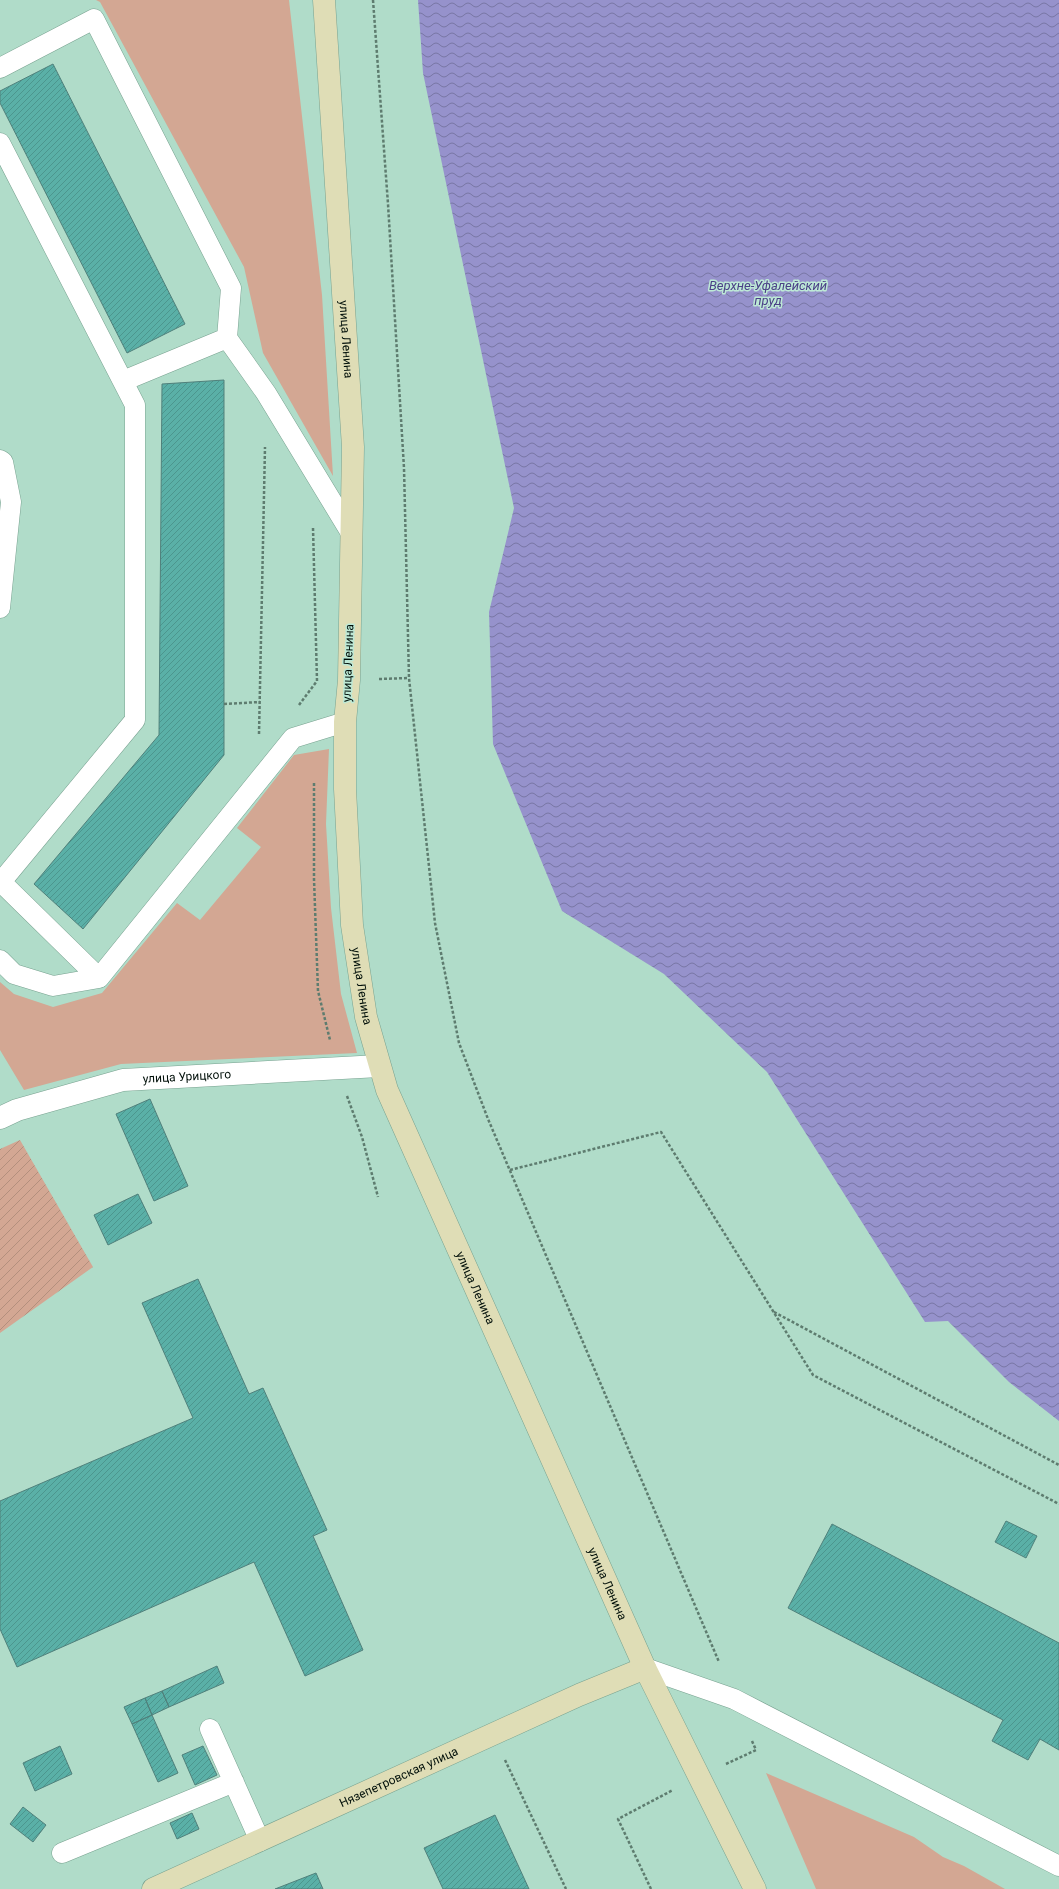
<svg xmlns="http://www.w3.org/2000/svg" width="1059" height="1889" font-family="Roboto,sans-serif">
  <defs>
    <pattern id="garden-furrows" width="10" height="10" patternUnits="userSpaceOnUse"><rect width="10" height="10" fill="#d3a793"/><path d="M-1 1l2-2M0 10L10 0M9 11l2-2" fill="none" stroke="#b38f7d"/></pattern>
    <pattern id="water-waves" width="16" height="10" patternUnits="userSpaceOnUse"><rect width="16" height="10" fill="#9692cc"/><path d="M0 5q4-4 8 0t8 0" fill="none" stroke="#7876a4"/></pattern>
    <pattern id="building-hatch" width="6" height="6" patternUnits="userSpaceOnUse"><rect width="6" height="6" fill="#5ab0a7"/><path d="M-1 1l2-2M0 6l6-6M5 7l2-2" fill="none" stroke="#4c968e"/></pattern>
  </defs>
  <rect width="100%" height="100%" fill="#b0dcc9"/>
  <path fill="#d3a793" d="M96 0H289L322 295 333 476 263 353 244 267 100 2Z
    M329 749 326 824 331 908 341 994 357 1053 121 1064 24 1090 0 1050V982L14 994 53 1007 102 993 177 903 200 920 261 847 237 828 294 755Z
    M766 1773 914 1837 943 1857 964 1866 1005 1889H816Z"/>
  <path fill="url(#garden-furrows)" d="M20 1140 93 1267 0 1333V1149Z"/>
  <path fill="url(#water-waves)" d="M418 0H1059V1421L1009 1382 948 1321 925 1322 767 1072 664 974 562 911 493 744 489 612 514 508 423 73Z"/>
  <path fill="url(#building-hatch)" stroke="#50807b" d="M53 64 185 324 127 353 0 103V91Z
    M224 380V755L83 929 34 884 159 735 162 384Z
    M150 1099 188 1186 154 1201 116 1114Z
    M138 1194 152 1223 108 1245 94 1215Z
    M198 1279 249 1394 263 1388 327 1530 313 1536 363 1650 305 1676 254 1562 17 1667 0 1629V1501L193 1418 142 1303Z
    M1006 1521 1037 1536 1026 1558 995 1542Z
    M832 1524 1059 1643V1750L1040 1739 1028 1760 992 1741 1003 1720 788 1608Z
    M217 1666 224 1683 169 1707 162 1691Z
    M162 1691 169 1707 152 1715 145 1698Z
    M145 1698 152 1715 132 1724 124 1707Z
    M152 1715 178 1773 158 1782 132 1724Z
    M60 1746 72 1774 35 1791 23 1763Z
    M203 1746 217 1775 195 1785 182 1755Z
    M23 1807 46 1825 33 1842 10 1824Z
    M192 1813 199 1829 177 1839 170 1823Z
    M495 1815 529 1889H443L424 1848Z
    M316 1873 323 1889H275Z"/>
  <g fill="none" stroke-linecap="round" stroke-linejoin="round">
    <g stroke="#78a290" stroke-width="21">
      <path id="lane" d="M0 68 94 19 231 288 227 338 266 393 351 533
        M0 143 135 405V720L1 882 99 978 293 738 345 722
        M123 381 227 338
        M0 460 3 462 11 502 0 608
        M0 960 14 974 53 986 99 978
        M645 1668 734 1699 1059 1866
        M210 1729 260 1841
        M62 1853 234 1782"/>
    </g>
    <g stroke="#78a290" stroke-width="23">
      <g id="street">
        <path id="s1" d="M0 1118 17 1110 123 1080 379 1066"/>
      </g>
    </g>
    <g stroke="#78a290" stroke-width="23">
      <g id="secondary">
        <path id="s2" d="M324 0 353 447 349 680 345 722V789L352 925 366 1017 387 1090 645 1668 755 1889"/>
        <path id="s3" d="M153 1889 579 1695 645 1668"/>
      </g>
    </g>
    <path stroke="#5e7c6f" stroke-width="2.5" stroke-dasharray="3 2" stroke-linecap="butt" d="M373 0 388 204 404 468 409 678 435 923 459 1043 488 1119 719 1662
      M379 679 409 678
      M224 704 260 702
      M299 705 317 681 313 528
      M259 734 265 447
      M314 783V879L318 991 330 1040
      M347 1096 362 1137 378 1197
      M510 1170 661 1132 813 1375 1059 1504
      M774 1312 1059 1465
      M505 1760 566 1889
      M726 1764 756 1750 752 1741
      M651 1889 618 1819 673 1790"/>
    <use href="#lane" stroke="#fff" stroke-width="20"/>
    <use href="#street" stroke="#fff" stroke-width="22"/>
    <use href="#secondary" stroke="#dfddb6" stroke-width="22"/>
  </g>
  <g text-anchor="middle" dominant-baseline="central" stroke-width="3" stroke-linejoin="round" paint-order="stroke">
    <g font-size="12" fill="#010f09" stroke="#bde9d6">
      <text stroke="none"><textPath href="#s2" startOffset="340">улица Ленина</textPath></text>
      <text transform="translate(348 663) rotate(-88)">улица Ленина</text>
      <text stroke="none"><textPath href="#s2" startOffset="988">улица Ленина</textPath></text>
      <text stroke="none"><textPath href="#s1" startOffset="193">улица Урицкого</textPath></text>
      <text stroke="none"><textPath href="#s2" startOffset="1312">улица Ленина</textPath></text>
      <text stroke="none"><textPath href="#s2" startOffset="1636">улица Ленина</textPath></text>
      <text stroke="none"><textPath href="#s3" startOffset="270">Нязепетровская улица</textPath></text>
    </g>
    <g font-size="13" font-style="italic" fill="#4b4087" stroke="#bde9d6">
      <text x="768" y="285">Верхне-Уфалейский<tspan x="768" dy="15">пруд</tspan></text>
    </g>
  </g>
</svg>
